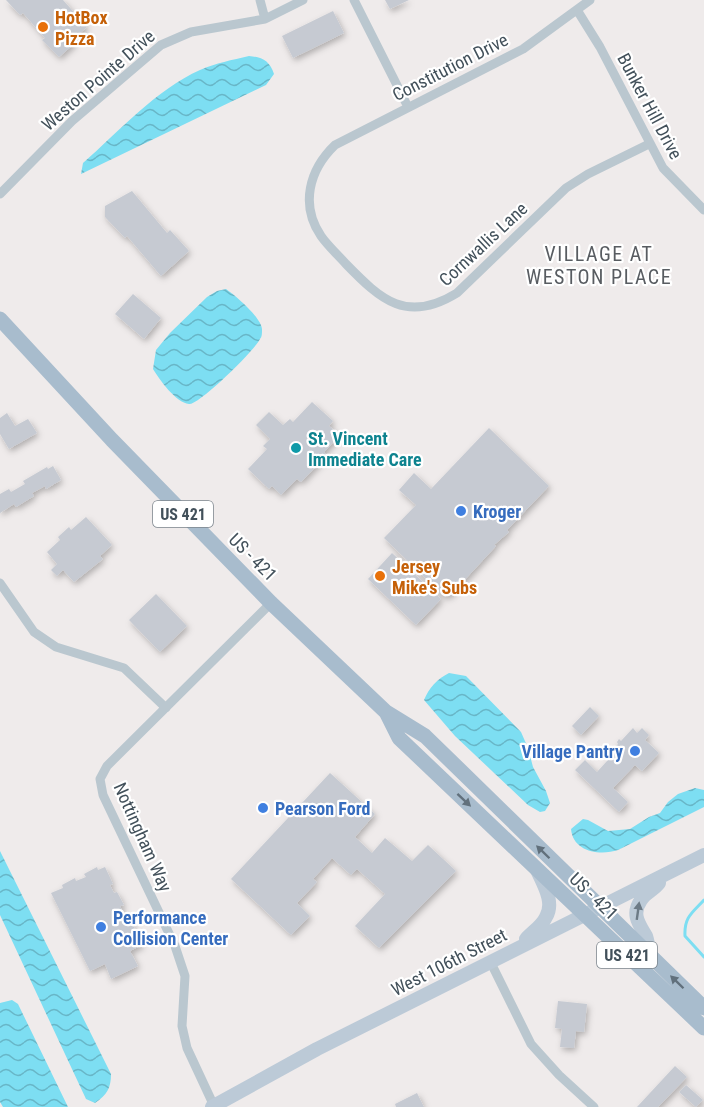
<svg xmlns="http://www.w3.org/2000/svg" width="704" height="1107" font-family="'Roboto Condensed',sans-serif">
  <defs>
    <pattern id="water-waves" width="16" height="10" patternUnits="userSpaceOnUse" patternTransform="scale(1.5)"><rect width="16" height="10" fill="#7ddef2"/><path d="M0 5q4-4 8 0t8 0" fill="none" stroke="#68b6c7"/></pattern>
    <filter id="shadow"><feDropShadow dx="2" dy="3" stdDeviation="3" flood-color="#0004"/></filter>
  </defs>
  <rect width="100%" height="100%" fill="#efebeb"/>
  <path fill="url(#water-waves)" d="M249 56C262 57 270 61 274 74L266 85 81 174 83 163C118 132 157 89 200 70 216 63 232 60 249 56Z
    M226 289C236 296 263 319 262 330 262 333 262 337 260 339 255 350 199 405 189 404 176 403 159 379 153 369L156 350 170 333 207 297 217 291Z
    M449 673 466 676 521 732 528 748 533 767 546 791 550 803 545 811 540 812 528 805 455 736 424 700C429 688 437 679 449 673Z
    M695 788 704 790V807L618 850C600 856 573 852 571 829L583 819 588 820 608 831 630 829 649 817 660 813 668 802 678 794Z
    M0 851 111 1074C111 1088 107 1095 95 1103L86 1099 0 915Z
    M12 1000 18 1004 68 1107H3L0 1102V1003Z"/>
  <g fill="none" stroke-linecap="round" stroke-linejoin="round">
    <path stroke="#7ddef2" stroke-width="3" d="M704 900C692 913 684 917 685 936L704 957"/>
  </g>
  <path fill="#c6cad2" filter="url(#shadow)" d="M6 0H63L87 27 72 40 75 43 59 57 42 40 45 38 23 13 20 15Z
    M385 0H409L390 9Z
    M333 11 344 33 293 58 282 36Z
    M132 191 167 233 170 230 189 251 161 276 127 236 125 238 105 217V206Z
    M133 294 161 318 144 339 115 314Z
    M312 402 333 421 329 426 340 435 324 452 327 455 301 482 297 479 281 495 272 486 269 489 248 469 267 449 263 446 270 439 256 425 269 412 283 425 290 419 293 422Z
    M7 413 15 426 28 419 37 433 9 449 0 434V418Z
    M489 428 549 486 507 530 509 532 494 545 496 546 459 586 449 596 447 595 445 597 384 538 416 505 399 490 414 473 431 489Z
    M53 466 61 480 46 489 45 486 32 493 34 496 16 507 14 504 0 513V494L9 489 11 492 25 484 23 481 47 467 48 469Z
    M86 517 112 545 100 556 103 559 74 582 63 570 57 576 51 570 57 564 47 552 60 540 58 537 69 527 71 530Z
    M392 553 441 599 416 625 368 579Z
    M156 594 187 626 160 652 129 620Z
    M590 707 599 716 581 735 572 726Z
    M633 728 637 733 642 728 649 735 645 740 659 753 642 771 635 765 613 788 628 802 619 812 575 770 585 760 597 772 618 749 615 747 618 744 617 742 619 739 621 741Z
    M330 773 375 814 355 837 372 853 385 838 412 861 428 845 456 871 379 948 355 926 385 894 357 869 351 875 332 858 313 879 317 882 297 903 310 916 291 935 231 879Z
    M97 867 98 870 105 867 113 884 110 885 114 893 117 892 124 905 120 906 127 921 130 920 137 933 134 934 135 938 139 937 142 945 130 951 138 966 111 979 105 964 90 971 51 893 63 888 62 885 75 878 76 881 86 877 84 874Z
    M558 1001 587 1004 584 1032 576 1031 574 1048 560 1047 562 1029 555 1028Z
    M675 1066 687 1077 658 1107H637Z
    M686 1085 703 1100 696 1107 679 1092Z
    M417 1093 424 1107H396L395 1104Z"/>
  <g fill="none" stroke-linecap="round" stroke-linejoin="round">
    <path stroke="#bac7cf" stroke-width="9" d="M260 0 265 19
      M354 0 408 107
      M590 0 523 49 335 145C309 170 300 205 321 236 328 246 338 255 346 264 381 300 407 324 457 293L566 188 588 174 649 144
      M577 10 600 47 663 168 704 210
      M0 194 72 121 161 45 191 32 265 19 303 0
      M0 583 34 632 56 647 124 668 166 708
      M490 961 531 1044 559 1075 594 1107
      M214 1106 187 1048 182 1026 185 976 175 946 103 795 100 779 107 766 271 603"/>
    <path stroke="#bccad7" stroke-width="14" d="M526 939C532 932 542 926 546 917 555 902 543 884 537 870
      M650 956C649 950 648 942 646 936 639 924 631 914 641 900 645 893 654 890 659 883
      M212 1107 317 1049 704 855"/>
    <path stroke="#a8bccd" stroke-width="15" d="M0 319 112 440 271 603 386 712 425 736 704 1008
      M386 712 399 738 704 1028"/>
  </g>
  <defs><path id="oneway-solid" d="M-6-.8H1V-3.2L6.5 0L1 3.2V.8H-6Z" transform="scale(1.5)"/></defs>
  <g fill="#61707c">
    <use href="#oneway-solid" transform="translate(464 800) rotate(43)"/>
    <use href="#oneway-solid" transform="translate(543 852) rotate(-136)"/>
    <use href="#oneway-solid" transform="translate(677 982) rotate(-136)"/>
  </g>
  <use fill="#6d7b86" href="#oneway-solid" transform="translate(638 911) rotate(-82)"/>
  <g fill="#e8710a" stroke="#fff" stroke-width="2">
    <circle cx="43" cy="27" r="6"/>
    <circle cx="380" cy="576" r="6"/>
  </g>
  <circle fill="#0f9aa8" stroke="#fff" stroke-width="2" cx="296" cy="448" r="6"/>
  <g fill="#3f7fe0" stroke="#fff" stroke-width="2">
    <circle cx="461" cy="511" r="6"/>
    <circle cx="635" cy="751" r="6"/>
    <circle cx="263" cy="808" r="6"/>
    <circle cx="101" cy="927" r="6"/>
  </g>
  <g text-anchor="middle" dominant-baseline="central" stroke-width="4.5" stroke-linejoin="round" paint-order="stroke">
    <g fill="#fff" stroke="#7b848c" stroke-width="1.5">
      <rect x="153" y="501" width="60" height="26" rx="4.5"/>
      <rect x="597" y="942" width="60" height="26" rx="4.5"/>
    </g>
    <g font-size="16" font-weight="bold" fill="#42505a">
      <text x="183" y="514">US 421</text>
      <text x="627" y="955">US 421</text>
    </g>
    <g font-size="18" font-weight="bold" fill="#c56008" stroke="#fff" text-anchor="start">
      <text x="55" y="17">HotBox<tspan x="55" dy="21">Pizza</tspan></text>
      <text x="392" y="566">Jersey<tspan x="392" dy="21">Mike's Subs</tspan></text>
    </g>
    <g font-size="18" fill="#42505a" stroke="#fff">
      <text transform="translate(450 67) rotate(-27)">Constitution Drive</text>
      <text transform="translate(98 80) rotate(-41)">Weston Pointe Drive</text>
      <text transform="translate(650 106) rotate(62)">Bunker Hill Drive</text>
      <text transform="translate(483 244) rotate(-43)">Cornwallis Lane</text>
      <text transform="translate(253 557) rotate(45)">US - 421</text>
      <text transform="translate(143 837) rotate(66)">Nottingham Way</text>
      <text transform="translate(594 896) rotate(44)">US - 421</text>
      <text transform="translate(449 962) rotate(-27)">West 106th Street</text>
    </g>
    <g font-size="18" font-weight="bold" fill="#0d838f" stroke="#fff" text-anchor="start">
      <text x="308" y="438">St. Vincent<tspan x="308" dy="21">Immediate Care</tspan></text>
    </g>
    <g font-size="18" font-weight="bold" fill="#366cbe" stroke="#fff" text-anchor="start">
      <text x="473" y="511">Kroger</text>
      <text x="623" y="751" text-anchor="end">Village Pantry</text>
      <text x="275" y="808">Pearson Ford</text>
      <text x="113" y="917">Performance<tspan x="113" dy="21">Collision Center</tspan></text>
    </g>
    <g font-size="20" letter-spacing="1.5" fill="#585c61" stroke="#fff">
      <text x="599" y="254">VILLAGE AT<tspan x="599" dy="23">WESTON PLACE</tspan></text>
    </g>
  </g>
</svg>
